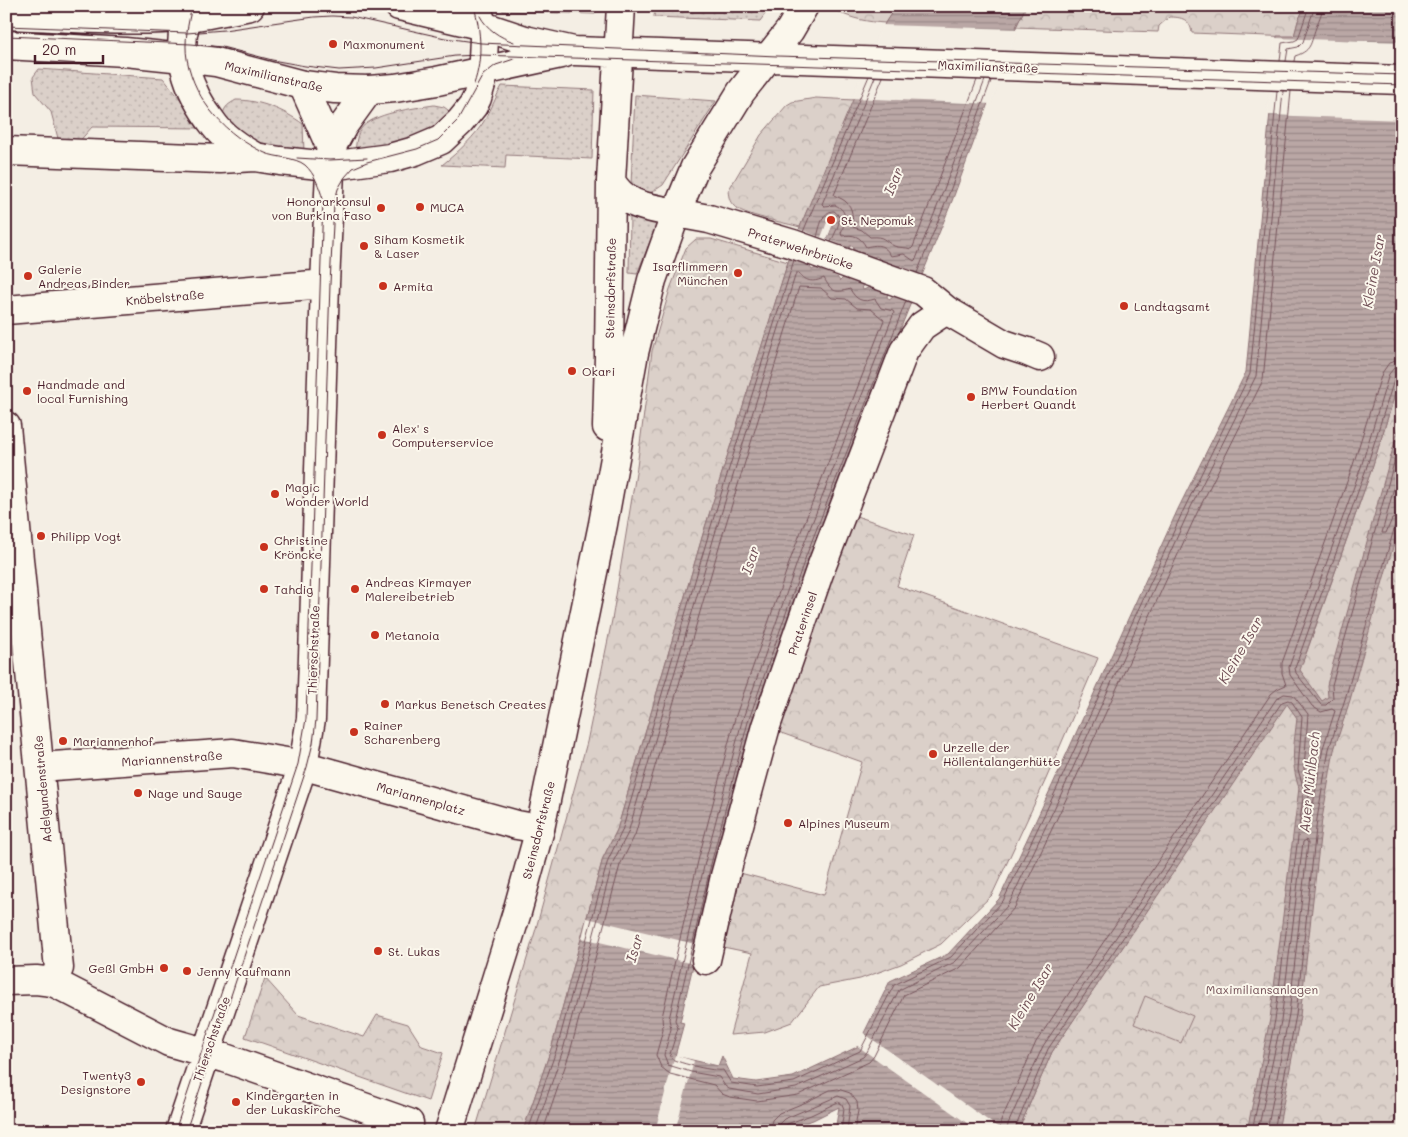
<svg xmlns="http://www.w3.org/2000/svg" width="1408" height="1137" font-family="Mali,sans-serif">
  <defs>
    <pattern id="grass-dots" width="8" height="8" patternUnits="userSpaceOnUse" patternTransform="scale(1.25)"><rect width="8" height="8" fill="#dbd0c9"/><path d="M2 2h.1M6 6h.1" fill="none" stroke="#bdb2ad" stroke-width="1.8" stroke-linecap="round"/></pattern>
    <pattern id="forest-crowns" width="20" height="18" patternUnits="userSpaceOnUse" patternTransform="scale(1.25)"><rect width="20" height="18" fill="#dbd0c9"/><path d="M2 6a3 3 0 1 1 6 0M12 15a3 3 0 1 1 6 0" fill="none" stroke="#bdb2ad"/></pattern>
    <pattern id="water-rules" width="6" height="5" patternUnits="userSpaceOnUse" patternTransform="scale(1.25)"><rect width="6" height="5" fill="#baa7a5"/><path d="M0 2.5h6" fill="none" stroke="#998787"/></pattern>
  </defs>
  <rect width="100%" height="100%" fill="#f4eee4"/>
  <filter id="ink" filterUnits="userSpaceOnUse"><feTurbulence type="fractalNoise" baseFrequency=".02" numOctaves="2"/><feDisplacementMap in="SourceGraphic" scale="10" xChannelSelector="R" yChannelSelector="G"/><feConvolveMatrix kernelMatrix="1 2 1 2 8 2 1 2 1" color-interpolation-filters="sRGB"/></filter>
  <g filter="url(#ink)">
    <path fill="url(#grass-dots)" stroke="#92787a" d="M502 6H595V14L503 11Z
      M655 6H771L760 21 654 17Z
      M39 69 163 78 204 128 92 127 77 144 59 142 51 112 35 93 33 77Z
      M502 86 594 90 592 159 506 155 505 168 442 165C458 152 475 137 486 118 492 108 496 96 502 86Z
      M635 95 716 101 663 185C648 195 645 197 631 185Z
      M236 100C260 100 284 110 303 124L304 153C270 147 245 144 223 114 225 106 229 104 236 100Z
      M434 105 444 107 448 110 450 116 428 138 355 153C356 145 356 137 360 130 371 113 415 108 434 105Z
      M630 217 658 222 637 274 629 273Z"/>
    <path fill="url(#forest-crowns)" stroke="#92787a" d="M840 6H896L885 23C869 22 851 19 837 11Z
      M1026 6H1305L1298 21 1294 37 1192 33C1190 19 1182 17 1169 17L1159 26 1158 32 1016 27Z
      M816 98 854 100 800 227C786 223 742 215 734 206 729 201 729 197 728 191L761 135 787 105 792 102Z
      M696 239H711L788 262 703 534 617 830 603 858 552 1046 523 1131H475L535 932 587 742 612 620 637 467 652 351 670 289 686 248Z
      M1402 372V1131H1018L1052 1052 1189 848 1306 654 1371 471Z
      M838 510 914 535 897 586 1098 658 1046 779 992 895 941 944 901 964 860 979 819 987 792 1022 765 1032 730 1035 752 953 704 943 721 868 824 895 862 762 759 725Z
      M265 978 298 1015 364 1037 377 1015 408 1024 422 1046 443 1053 428 1101 245 1037Z"/>
    <path fill="#dbd0c9" stroke="#92787a" d="M1145 996 1193 1016 1181 1043 1134 1024Z"/>
    <path fill="url(#water-rules)" stroke="#8d7174" fill-rule="evenodd" d="M896 6H1026L1016 27 952 201 893 347 716 865 680 1022 684 1023 675 1056 718 1066 722 1056 733 1079 756 1082 793 1077 857 1047 890 981 948 954 999 899 1052 786 1178 509 1246 372 1277 36H1294L1298 21 1305 6H1402V372L1371 471 1300 670 1322 701 1328 697 1327 685 1402 416V520L1388 563 1350 700 1334 750 1322 819 1300 1016 1278 1131H1247L1270 1019 1299 788C1290 761 1294 745 1297 718L1287 704 1052 1052 1018 1131H835L839 1107 813 1120 783 1131H523L552 1046 603 858 617 830 703 534 785 271 800 227 885 23ZM832 216 835 219 816 268 812 270 810 267 829 218ZM850 246H853L854 250 842 279 840 281 837 277ZM876 256 879 258 868 288 863 290 862 286 874 257ZM900 265H902L903 269 892 298 889 300 887 296Z"/>
    <path fill="#f4eee4" d="M882 25 1018 29 991 104 852 98Z
      M1274 38 1402 42V120L1267 115Z
      M829 217 832 218 813 267 787 258 799 229 821 237Z
      M832 218 835 219 827 239 851 249 840 278 813 267Z
      M587 918 699 945 694 964 582 938Z
      M862 1032 1003 1131H978L856 1045Z
      M675 1055 694 1061 675 1131H655Z"/>
    <g fill="none" stroke-linecap="round" stroke-linejoin="round">
      <path stroke="#77555c" stroke-width="1" d="M1280 61 1282 43 1294 41 1298 39 1309 6
        M1286 61 1288 49 1298 47 1303 42 1315 6
        M1294 61 1295 56C1314 50 1310 41 1317 25 1319 19 1322 14 1323 6
        M875 77 822 204 824 206 835 205C849 211 845 222 841 233L842 236C854 234 860 236 866 247 878 244 884 244 891 256L904 254 914 261 916 259 941 197 985 80
        M883 77 834 195C837 197 841 198 845 201 854 208 852 218 853 227L862 230 870 237C885 236 883 240 894 246 898 248 906 247 911 249L913 247 977 80
        M803 232 869 76
        M817 237C820 227 822 211 834 211 845 218 835 232 831 242
        M917 273 947 199 991 81
        M906 301 806 556 748 722 711 864 675 1020 678 1028 670 1054 672 1059C679 1063 715 1072 723 1070L731 1083 757 1087 794 1082 860 1051 894 985 951 957 1003 901 1057 788 1183 511 1250 374 1277 91
        M1402 373 1397 374 1395 377 1366 469 1295 668 1296 673 1321 705H1326L1333 698 1332 685 1402 434
        M1402 457 1382 533H1386L1392 519 1402 516
        M528 1131 557 1048 608 860 622 831 708 536 794 260
        M535 1131 563 1050 613 862 628 833 714 537 796 273H799C807 283 814 282 824 278 831 291 835 294 850 289 856 300 862 303 875 299L881 308 893 311 894 313 800 554 742 721 705 862 669 1019 671 1029 664 1055 668 1065 691 1072 719 1077 725 1086 729 1089 758 1094 796 1088 863 1057 867 1052 899 990 955 962 1009 904 1063 790 1188 513 1256 376 1283 91
        M543 1131 570 1052 620 865 635 835 721 540 799 287 821 288 832 298 846 299 857 308 871 309 884 320 793 552 735 718 698 861 662 1017 663 1030 656 1055 661 1067 670 1074 714 1085 722 1094 730 1097 757 1101 798 1095 869 1062 874 1056 904 995 960 968 1015 907 1069 793 1195 517 1263 380 1291 91
        M770 1131 772 1120 779 1113 806 1102 830 1090 838 1089 850 1093 857 1102 858 1111 854 1131
        M777 1131 779 1124 784 1119 838 1096 846 1099 850 1106 847 1131
        M784 1131 787 1124 811 1115 838 1102 842 1104 844 1109 841 1131
        M1000 1131 1001 1121 1036 1042 1271 694 1277 689 1286 685 1282 673V663L1353 465 1382 373 1389 363 1402 359
        M1007 1131 1008 1124 1043 1046 1277 698 1284 694 1293 695 1308 714 1304 769 1310 787 1308 805 1310 807 1313 805 1323 748 1335 711 1332 709 1321 712 1312 706 1290 675 1289 667 1361 467 1389 374 1394 368 1402 367
        M1014 1131 1048 1049 1282 702 1288 700 1292 702 1302 717 1298 770 1304 789 1275 1020 1252 1131
        M1258 1131 1281 1021 1303 842 1306 840 1308 843 1289 1014 1267 1131
        M1274 1131 1296 1015 1317 819 1329 749 1345 699 1395 526 1397 523 1402 522"/>
      <g stroke="#4a1f2b" stroke-width="31">
        <path id="minor" d="M193 6C169 46 189 93 215 126 225 139 241 149 255 157
          M331 148 343 126 369 90
          M6 151 220 159 255 157 280 161 330 166 390 158 415 151 441 140 460 122 473 106 477 98 482 81 484 38 483 26 476 6
          M676 213 709 219 793 244 923 291 946 310 1004 344 1028 352 1040 357
          M6 310 325 284
          M6 426 58 959 59 968 53 982
          M40 767 233 753 298 764 517 825 540 829
          M706 960 725 876 766 726 819 573 904 351 922 326 946 310
          M6 981 36 980 53 982 169 1042 225 1058 409 1123
          M180 1131 303 765 311 719 325 284 331 148 303 85"/>
      </g>
      <g stroke="#4a1f2b" stroke-width="31">
        <path id="major" d="M399 6 483 26 525 40 574 51 1402 80
          M6 15C67 17 129 23 189 17 210 14 230 10 250 6
          M6 45 125 52 183 58 216 62 303 85 335 89 369 90 395 88 437 81 565 53
          M611 181C625 207 649 207 676 213
          M607 427 609 357 611 181 621 6
          M449 1131 517 912 540 829 603 524 634 353 652 280 676 213 695 167 741 92 790 30 804 6"/>
      </g>
      <use href="#minor" stroke="#fbf7ec" stroke-width="28"/>
      <use href="#major" stroke="#fbf7ec" stroke-width="28"/>
      <path stroke="#4a1f2b" stroke-width="1" d="M480 16C487 29 499 37 514 42
        M6 26 187 33 224 30 314 17 332 16 351 17 445 38 481 43 777 56 1402 75
        M6 36 191 44 222 47 272 60 305 66 339 70 376 68 455 56 480 55 1402 85
        M474 84C483 58 481 32 474 6
        M297 158 330 160 367 158
        M175 1131 298 764 306 719 323 199C319 187 315 174 305 165 295 157 277 158 265 153 227 136 195 102 187 59 184 42 188 24 192 6
        M186 1131 307 767 313 743 316 720 330 284 334 204 338 189 345 177 353 168 367 162 417 149 438 140 458 120 483 75 496 65 514 59"/>
    </g>
  </g>
  <g fill="#c8321e" stroke="#fbf7ec" stroke-width="2">
    <circle cx="333" cy="44" r="5"/>
    <circle cx="420" cy="207" r="5"/>
    <circle cx="381" cy="208" r="5"/>
    <circle cx="831" cy="220" r="5"/>
    <circle cx="364" cy="246" r="5"/>
    <circle cx="738" cy="273" r="5"/>
    <circle cx="28" cy="276" r="5"/>
    <circle cx="383" cy="286" r="5"/>
    <circle cx="1124" cy="306" r="5"/>
    <circle cx="572" cy="371" r="5"/>
    <circle cx="27" cy="391" r="5"/>
    <circle cx="971" cy="397" r="5"/>
    <circle cx="382" cy="435" r="5"/>
    <circle cx="275" cy="494" r="5"/>
    <circle cx="41" cy="536" r="5"/>
    <circle cx="264" cy="547" r="5"/>
    <circle cx="264" cy="589" r="5"/>
    <circle cx="355" cy="589" r="5"/>
    <circle cx="375" cy="635" r="5"/>
    <circle cx="385" cy="704" r="5"/>
    <circle cx="354" cy="732" r="5"/>
    <circle cx="63" cy="741" r="5"/>
    <circle cx="933" cy="754" r="5"/>
    <circle cx="138" cy="793" r="5"/>
    <circle cx="788" cy="823" r="5"/>
    <circle cx="378" cy="951" r="5"/>
    <circle cx="164" cy="968" r="5"/>
    <circle cx="187" cy="971" r="5"/>
    <circle cx="141" cy="1082" r="5"/>
    <circle cx="236" cy="1102" r="5"/>
  </g>
  <g text-anchor="middle" dominant-baseline="central" stroke-width="4" stroke-linejoin="round" paint-order="stroke">
    <g font-size="12" fill="#4a1f2b" stroke="#fbf7ec" text-anchor="start">
      <text x="343" y="44">Maxmonument</text>
      <text x="371" y="201" text-anchor="end">Honorarkonsul<tspan x="371" dy="14">von Burkina Faso</tspan></text>
      <text x="430" y="207">MUCA</text>
      <text x="841" y="220">St. Nepomuk</text>
      <text x="374" y="239">Siham Kosmetik<tspan x="374" dy="14">&amp; Laser</tspan></text>
      <text x="728" y="266" text-anchor="end">Isarflimmern<tspan x="728" dy="14">München</tspan></text>
      <text x="38" y="269">Galerie<tspan x="38" dy="14">Andreas Binder</tspan></text>
      <text x="393" y="286">Armita</text>
      <text x="1134" y="306">Landtagsamt</text>
      <text x="582" y="371">Okari</text>
      <text x="37" y="384">Handmade and<tspan x="37" dy="14">local Furnishing</tspan></text>
      <text x="981" y="390">BMW Foundation<tspan x="981" dy="14">Herbert Quandt</tspan></text>
      <text x="392" y="428">Alex' s<tspan x="392" dy="14">Computerservice</tspan></text>
      <text x="285" y="487">Magic<tspan x="285" dy="14">Wonder World</tspan></text>
      <text x="51" y="536">Philipp Vogt</text>
      <text x="274" y="540">Christine<tspan x="274" dy="14">Kröncke</tspan></text>
      <text x="365" y="582">Andreas Kirmayer<tspan x="365" dy="14">Malereibetrieb</tspan></text>
      <text x="274" y="589">Tahdig</text>
      <text x="385" y="635">Metanoia</text>
      <text x="395" y="704">Markus Benetsch Creates</text>
      <text x="364" y="725">Rainer<tspan x="364" dy="14">Scharenberg</tspan></text>
      <text x="73" y="741">Mariannenhof</text>
      <text x="943" y="747">Urzelle der<tspan x="943" dy="14">Höllentalangerhütte</tspan></text>
      <text x="148" y="793">Nage und Sauge</text>
      <text x="798" y="823">Alpines Museum</text>
      <text x="388" y="951">St. Lukas</text>
      <text x="154" y="968" text-anchor="end">Geßl GmbH</text>
      <text x="197" y="971">Jenny Kaufmann</text>
      <text x="131" y="1075" text-anchor="end">Twenty3<tspan x="131" dy="14">Designstore</tspan></text>
      <text x="246" y="1095">Kindergarten in<tspan x="246" dy="14">der Lukaskirche</tspan></text>
    </g>
    <g font-size="12" fill="#4a1f2b" stroke="#fbf7ec">
      <text transform="translate(988 66) rotate(2)">Maximilianstraße</text>
      <text transform="translate(274 76) rotate(13)">Maximilianstraße</text>
      <text transform="translate(801 248) rotate(18)">Praterwehrbrücke</text>
      <text transform="translate(610 288) rotate(-89)">Steinsdorfstraße</text>
      <text transform="translate(165 297) rotate(-5)">Knöbelstraße</text>
      <text transform="translate(802 623) rotate(-71)">Praterinsel</text>
      <text transform="translate(313 650) rotate(-88)">Thierschstraße</text>
      <text transform="translate(172 758) rotate(-4)">Mariannenstraße</text>
      <text transform="translate(42 789) rotate(-95)">Adelgundenstraße</text>
      <text transform="translate(421 798) rotate(16)">Mariannenplatz</text>
      <text transform="translate(538 830) rotate(-76)">Steinsdorfstraße</text>
      <text transform="translate(211 1039) rotate(-71)">Thierschstraße</text>
    </g>
    <g font-size="12" fill="#6e4b52" stroke="#fbf7ec">
      <text x="1262" y="989">Maximiliansanlagen</text>
    </g>
    <g font-size="14" font-style="italic" fill="#714f56" stroke="#fbf7ec">
      <text transform="translate(893 181) rotate(-67)">Isar</text>
      <text transform="translate(1373 271) rotate(-80)">Kleine Isar</text>
      <text transform="translate(750 560) rotate(-71)">Isar</text>
      <text transform="translate(1240 650) rotate(-60)">Kleine Isar</text>
      <text transform="translate(1309 782) rotate(-84)">Auer Mühlbach</text>
      <text transform="translate(634 948) rotate(-74)">Isar</text>
      <text transform="translate(1030 996) rotate(-59)">Kleine Isar</text>
    </g>
  </g>
  <rect width="1408" height="1137" fill="none" stroke="#fbf7ec" stroke-width="25"/>
  <rect x="12" y="12" width="1383" height="1112" fill="none" stroke="#4a1f2b" stroke-width="2" filter="url(#ink)"/>
  <path d="M35 55v8h68v-8" fill="none" stroke="#4a1f2b" stroke-width="2.5"/>
  <text x="42" y="55" font-size="15" fill="#4a1f2b" stroke="#fbf7ec" stroke-width="4" paint-order="stroke">20 m</text>
</svg>
